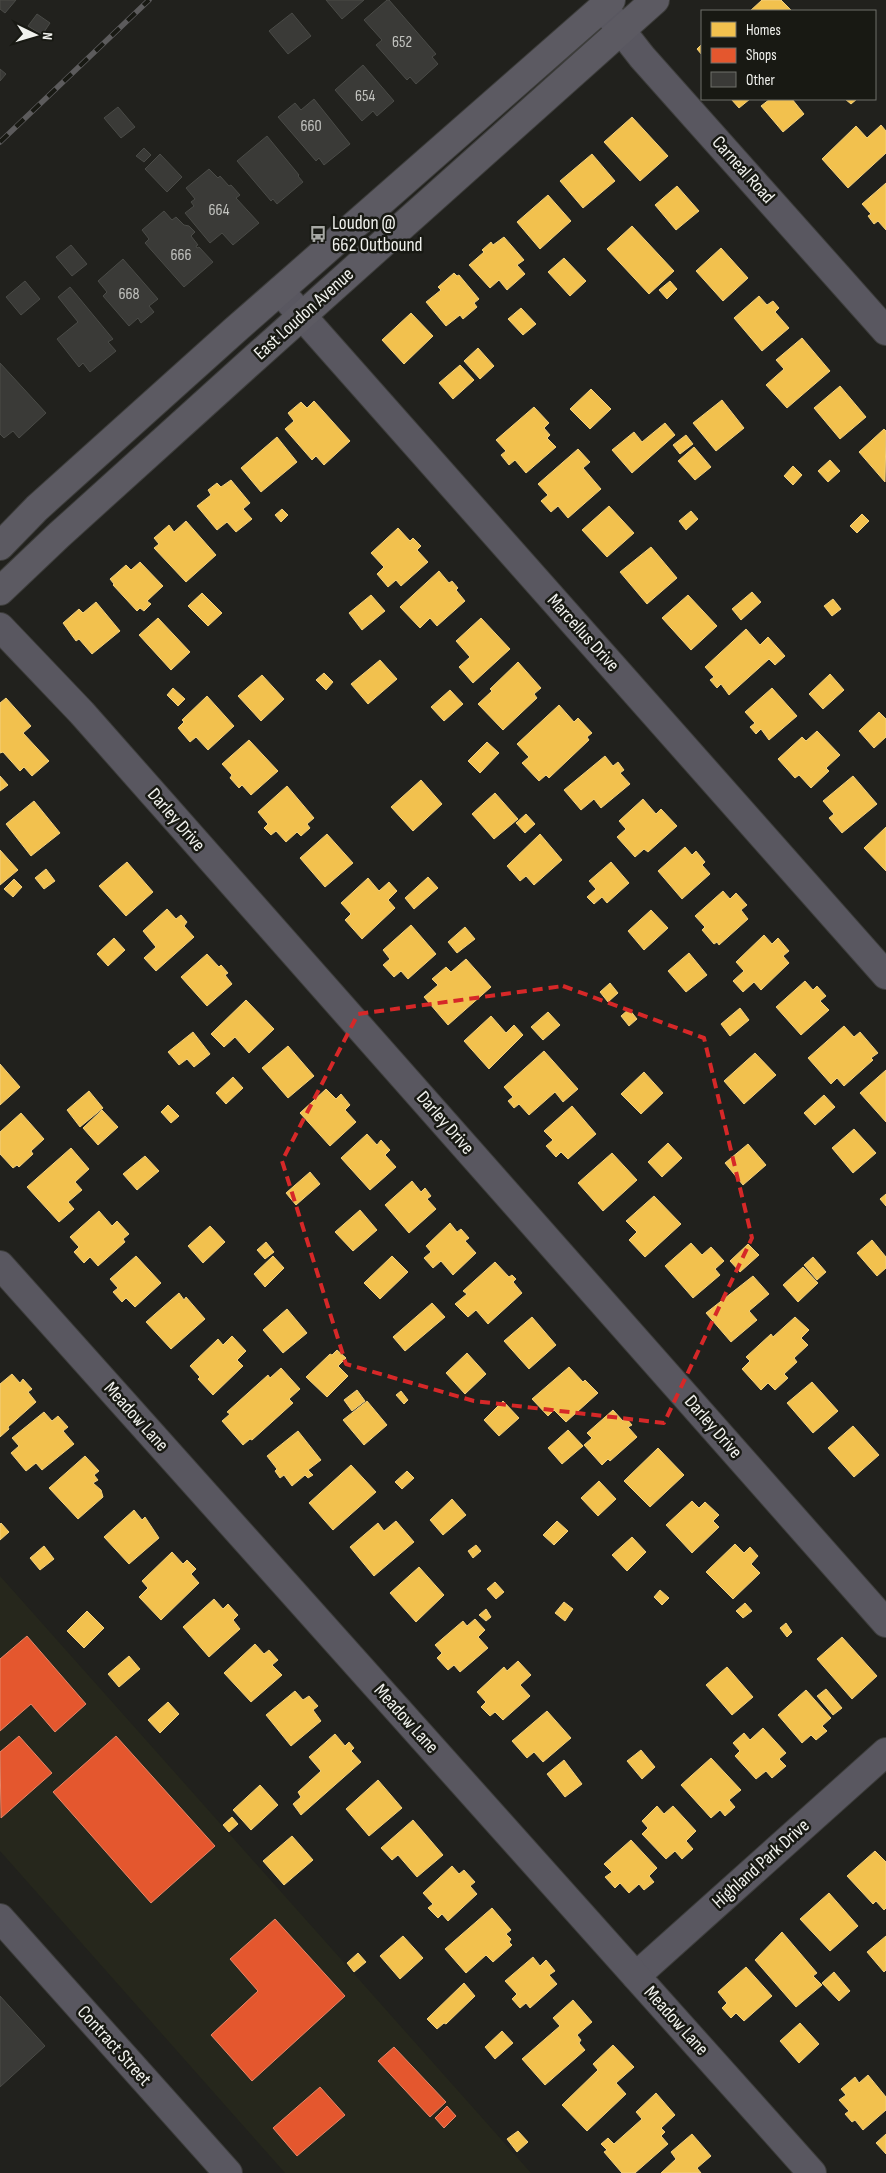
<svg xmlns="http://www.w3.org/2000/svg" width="886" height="2173" font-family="'Sofia Sans Condensed',sans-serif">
  <rect width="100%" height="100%" fill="#21211d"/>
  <path fill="#26271c" d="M0 1576 372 1994 531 2173H285L0 1851Z"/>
  <path fill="#f2c14e" stroke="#f2d07e" d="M762 0H781L792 11H750Z
    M702 44V55L697 49Z
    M731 99H750L739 108Z
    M770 99H792L804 114 783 132 761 106Z
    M845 99H857L851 104Z
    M632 117 668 156 640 181 604 142Z
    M881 125 886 131V153L848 188 822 159 856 126 867 138Z
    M592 154 615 181 583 208 560 181Z
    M886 183V230L878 221 874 224 868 216 871 214 862 204Z
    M677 186 699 211 676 230 655 205Z
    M548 195 571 221 540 249 517 222Z
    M632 226 674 271 649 294 607 249Z
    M504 237 524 260 517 265 525 274 507 290 499 280 490 288 469 265 484 252 482 250 491 242 493 245Z
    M721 248 748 278 723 301 696 271Z
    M564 258 586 281 570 296 548 272Z
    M454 273 457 276 459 275 479 299 474 303 477 307 463 319 460 315 446 326 426 302 441 290 438 287Z
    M670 281 677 289 667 299 659 290Z
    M759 296 767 305 773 301 779 308 775 312 789 328 762 351 734 318Z
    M521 308 536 324 523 335 508 319Z
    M411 313 433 336 404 364 382 340Z
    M802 338 830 371 787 408 766 385 784 369 776 360Z
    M478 348 494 366 480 379 464 361Z
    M460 365 474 380 453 399 439 383Z
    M840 386 866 417 840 439 814 408Z
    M591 389 611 409 590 429 570 409Z
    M722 400 744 428 716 451 693 423Z
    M314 401 350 441 324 465 316 456 312 460 285 429 294 421 288 413 301 402 307 408Z
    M534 407 549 423 544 428 550 435 547 438 556 447 526 473 515 460 509 465 501 455 506 451 496 440Z
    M665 423 675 435 632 473 612 450 634 432 642 442Z
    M884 429 886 431 885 482 859 452Z
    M686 435 693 444 680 454 673 445Z
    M277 437 297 462 261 492 241 468Z
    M694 447 711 467 695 480 678 461Z
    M578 449 590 462 583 468 601 489 568 518 558 506 551 512 541 501 548 495 538 484Z
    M830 460 840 471 828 482 818 471Z
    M793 466 802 475 793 485 784 476Z
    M231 480 250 503 243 509 252 519 236 532 227 522 217 530 197 506 211 495 208 490 217 483 221 487Z
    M609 506 634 533 607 557 582 530Z
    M282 509 288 515 281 522 275 515Z
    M691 511 698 519 686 530 679 521Z
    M862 514 869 521 857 533 850 526Z
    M186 521 216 555 186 582 154 548 159 544 154 538 169 525 174 532Z
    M398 528 410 541 413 538 421 546 417 550 428 562 401 586 396 580 388 587 377 574 384 567 371 553Z
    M651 547 677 578 647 604 620 572Z
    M140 562 163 586 147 601 151 604 144 611 140 608 137 611 113 585 114 584 110 579 126 565 131 570Z
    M439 571 449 583 452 581 458 588 456 590 465 601 437 626 430 618 420 628 400 607Z
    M752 592 761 602 741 620 732 609Z
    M202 593 222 613 208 626 188 606Z
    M371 595 385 611 362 630 349 613Z
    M688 595 717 626 691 650 662 618Z
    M833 599 841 609 832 616 824 606Z
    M96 602 120 631 92 654 79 639 76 641 63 623 79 609 83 613Z
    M158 618 190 652 171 670 139 635Z
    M481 618 510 649 473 683 459 667 470 657 456 641Z
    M746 629 760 645 768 637 785 656 775 665 769 659 729 695 721 684 717 688 710 680 714 677 705 667Z
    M380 660 397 679 368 704 351 684Z
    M518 662 541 688 534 694 537 698 503 730 478 704 492 691 490 689Z
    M324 673 333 682 326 690 316 680Z
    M830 674 844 690 823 709 809 694Z
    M262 675 284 699 261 721 238 696Z
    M173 688 185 699 178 706 167 695Z
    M772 688 797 716 769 740 761 729 756 734 750 727 755 723 745 712Z
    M450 690 463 704 444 721 431 707Z
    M207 696 234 726 208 750 196 737 190 742 178 728 184 722 182 720Z
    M6 698 31 726 23 733 49 761 32 776 24 767 20 771 3 752 0 753V703Z
    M559 705 574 722 578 718 592 733 587 737 589 740 549 778 546 775 539 781 522 763 529 757 517 744Z
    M879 712 886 719V737L874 748 859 731Z
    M817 731 840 755 826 768 829 771 811 788 799 775 795 778 778 759 802 737 806 741Z
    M249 740 278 771 251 795 242 785 239 788 230 778 232 775 222 764Z
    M487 742 499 753 480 773 468 761Z
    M605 756 613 766 618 762 624 770 620 773 630 784 601 808 594 799 581 810 564 790Z
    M0 776 8 785 0 791Z
    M853 776 877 804 842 833 829 818 834 814 823 801Z
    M421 780 442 804 413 831 391 807Z
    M287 786 314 818 307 824 310 828 301 836 297 832 286 842 276 831 271 835 264 828 268 824 258 812Z
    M495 793 518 819 494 839 472 814Z
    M643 799 656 814 661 809 677 826 648 852 644 849 635 857 617 837 626 829 619 821Z
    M34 801 60 833 31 856 6 824Z
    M526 814 535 824 525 833 516 823Z
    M886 827V871L864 848Z
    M327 834 353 863 325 887 300 858Z
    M540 834 562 860 534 885 526 876 520 881 507 866Z
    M685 847 692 855 696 851 705 862 702 865 710 874 682 899 658 871Z
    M0 850 18 870 0 885Z
    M127 862 153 892 126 916 99 886Z
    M611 862 629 883 607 903 602 897 594 904 587 897 596 889 589 881Z
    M46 869 55 881 44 889 35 878Z
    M428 877 438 888 414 909 405 898Z
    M368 878 379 891 389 882 397 891 388 900 395 908 362 939 345 920 351 914 341 903Z
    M14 879 22 887 13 897 4 889Z
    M723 891 730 899 736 893 747 905 741 910 748 919 719 945 717 942 714 944 702 930 705 927 695 916Z
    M167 909 176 919 181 915 187 922 184 926 194 937 156 971 144 958 156 947 143 931Z
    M651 910 668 928 644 950 628 931Z
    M411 925 436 954 408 979 401 971 394 977 383 965 390 959 383 950Z
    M465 927 475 939 457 953 448 942Z
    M764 935 772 944 778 938 789 951 783 956 789 963 761 990 754 982 743 992 733 981 744 971 736 962Z
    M114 938 125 950 108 966 97 954Z
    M689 953 707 975 686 992 668 971Z
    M207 954 219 967 221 965 228 973 225 975 232 984 207 1006 181 977Z
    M466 959 491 987 448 1025 424 997 438 985 432 979 446 967 451 972Z
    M805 981 813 990 817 986 826 996 820 1001 829 1010 801 1035 776 1007Z
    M610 983 618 993 608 1002 600 992Z
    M246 1000 274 1029 249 1053 235 1037 224 1047 211 1034Z
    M740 1008 749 1020 730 1036 721 1024Z
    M629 1009 637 1019 629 1026 621 1016Z
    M548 1012 560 1025 543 1040 531 1027Z
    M491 1016 506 1033 514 1025 523 1035 489 1069 464 1041Z
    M844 1026 854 1037 860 1032 878 1053 871 1058 873 1060 844 1086 837 1078 831 1084 808 1058Z
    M193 1032 210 1054 194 1067 187 1059 179 1065 168 1052Z
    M288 1046 314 1076 288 1098 262 1068Z
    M544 1051 578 1089 563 1102 555 1092 529 1115 519 1104 514 1108 508 1101 513 1097 504 1087Z
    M755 1053 776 1075 744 1104 724 1081Z
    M0 1064 20 1087 0 1105Z
    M886 1070V1122L860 1093Z
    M644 1072 663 1093 641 1114 621 1094Z
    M233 1077 243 1088 226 1104 216 1093Z
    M326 1089 336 1099 341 1094 350 1105 345 1110 356 1122 330 1146 300 1113Z
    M89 1091 103 1108 80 1127 67 1110Z
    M824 1095 835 1107 815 1125 804 1113Z
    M168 1105 179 1116 171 1123 161 1112Z
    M572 1106 596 1134 568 1159 561 1152 556 1157 546 1146 553 1140 544 1131Z
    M102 1110 118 1127 98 1145 83 1128Z
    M21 1113 44 1139 31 1151 33 1154 19 1167 17 1165 13 1168 0 1154V1132Z
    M854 1129 876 1153 853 1173 832 1148Z
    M367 1134 377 1145 381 1140 390 1150 385 1155 396 1167 370 1190 341 1158Z
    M668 1143 682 1158 662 1177 648 1162Z
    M748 1144 766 1165 743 1185 725 1163Z
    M71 1148 89 1169 75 1182 82 1190 68 1202 74 1209 59 1222 27 1187Z
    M612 1153 637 1180 603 1211 578 1183Z
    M145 1156 159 1171 137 1190 123 1174Z
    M310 1172 320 1184 296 1205 286 1193Z
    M412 1181 421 1192 425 1188 431 1196 427 1199 436 1209 409 1233 385 1205Z
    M886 1194V1206L880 1199Z
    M654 1196 681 1224 645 1257 629 1240 637 1232 626 1221Z
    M360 1210 377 1230 353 1251 335 1232Z
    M99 1211 112 1226 117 1221 129 1234 123 1239 125 1242 98 1266 90 1257 84 1263 74 1252 79 1247 70 1237Z
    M450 1223 457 1232 461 1229 469 1238 465 1241 476 1253 453 1275 441 1261 433 1268 424 1258 431 1252 426 1246Z
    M210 1226 225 1242 203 1263 188 1246Z
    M872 1240 886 1257V1268L877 1276 857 1253Z
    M266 1242 274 1252 265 1259 257 1250Z
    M691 1243 702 1255 711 1247 724 1261 715 1269 720 1275 693 1298 665 1266Z
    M748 1244 759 1255 740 1272 730 1261Z
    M136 1256 161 1283 135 1307 126 1298 122 1302 113 1292 118 1288 110 1279Z
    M273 1256 284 1268 265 1287 254 1274Z
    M392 1256 408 1272 380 1299 364 1283Z
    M813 1257 826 1272 817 1280 804 1265Z
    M495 1262 509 1277 512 1275 516 1279 513 1282 522 1293 488 1324 476 1310 468 1317 455 1304 467 1294 463 1291Z
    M803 1267 818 1283 798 1302 783 1285Z
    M753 1276 769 1294 749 1311 757 1320 731 1342 706 1313Z
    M179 1293 184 1300 186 1297 205 1319 171 1349 146 1322Z
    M432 1303 445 1317 405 1351 393 1337Z
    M287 1309 307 1333 283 1353 263 1330Z
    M532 1317 556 1345 529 1369 504 1341Z
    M795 1317 809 1330 801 1338 808 1345 794 1358 797 1362 784 1374 788 1378 775 1390 768 1383 761 1390 742 1369 750 1361 746 1357 771 1334 773 1337Z
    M232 1336 246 1351 237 1360 243 1366 213 1395 198 1379 200 1377 190 1366 218 1339 223 1345Z
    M337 1350 346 1358 338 1366 348 1376 327 1397 306 1377 330 1354 332 1355Z
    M467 1353 486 1374 465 1394 446 1373Z
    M569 1367 583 1382 585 1380 598 1393 566 1422 554 1410 548 1416 532 1399Z
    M281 1368 300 1389 289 1399 293 1403 252 1440 250 1439 243 1445 222 1421 230 1414 227 1412 268 1375 270 1378Z
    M12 1374 20 1383 23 1379 32 1389 28 1392 36 1402 8 1427 9 1429 0 1437V1384Z
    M812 1382 838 1411 813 1433 787 1403Z
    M357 1390 365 1401 352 1411 344 1400Z
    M401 1391 408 1400 404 1404 396 1395Z
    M367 1401 387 1425 364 1445 343 1420Z
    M503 1401 519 1418 499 1436 484 1420Z
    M613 1410 623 1421 626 1418 632 1425 628 1427 637 1437 610 1461 608 1459 602 1465 584 1445 592 1438 587 1433Z
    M44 1412 52 1421 58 1416 68 1427 63 1431 74 1444 42 1470 36 1463 26 1471 11 1453 19 1446 12 1438Z
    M853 1426 879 1455 854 1477 828 1448Z
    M568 1430 583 1446 562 1464 548 1448Z
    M298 1431 321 1460 308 1470 313 1475 308 1478 305 1475 292 1486 284 1475 280 1478 275 1471 277 1469 267 1456Z
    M658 1448 684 1475 650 1507 624 1481Z
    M85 1456 99 1471 94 1475 98 1480 93 1483 101 1490 103 1497 78 1519 49 1488Z
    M351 1465 376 1492 333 1530 309 1503Z
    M407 1471 414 1478 402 1489 395 1482Z
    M599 1481 616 1499 598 1516 581 1498Z
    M452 1499 466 1515 443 1535 430 1520Z
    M692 1501 699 1508 705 1502 719 1515 713 1521 719 1527 692 1553 666 1525Z
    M134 1510 142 1520 145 1517 159 1538 129 1564 104 1537Z
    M396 1521 414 1542 374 1576 350 1547 378 1523 384 1531Z
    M557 1521 568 1531 554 1545 543 1535Z
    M1 1523 9 1532 0 1540V1524Z
    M632 1537 646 1552 627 1571 612 1555Z
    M735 1544 744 1553 750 1547 758 1556 751 1564 760 1573 733 1599 706 1572Z
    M476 1545 481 1551 473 1558 468 1551Z
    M44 1546 54 1559 40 1570 30 1558Z
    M172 1552 183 1564 187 1560 196 1569 191 1574 199 1583 161 1620 139 1597 148 1588 142 1581Z
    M419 1567 444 1595 416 1622 390 1593Z
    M495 1582 504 1592 496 1599 487 1589Z
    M660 1590 669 1598 662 1605 654 1597Z
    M214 1599 223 1609 228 1604 238 1615 233 1620 240 1629 209 1657 183 1627Z
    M564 1602 573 1609 565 1621 555 1613Z
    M745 1603 752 1611 743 1618 736 1611Z
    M486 1609 491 1617 486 1621 479 1615Z
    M87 1611 104 1628 84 1648 67 1631Z
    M475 1619 485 1630 478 1637 488 1648 460 1672 454 1665 448 1670 437 1658 442 1653 435 1645 463 1621 467 1626Z
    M786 1623 792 1632 787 1637 780 1628Z
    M842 1637 877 1676 852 1699 817 1659Z
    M255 1644 264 1654 269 1650 278 1660 272 1665 282 1675 251 1702 224 1673Z
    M129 1656 140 1669 119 1687 108 1674Z
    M518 1661 531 1675 520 1685 530 1696 503 1720 495 1712 490 1716 481 1707 486 1702 477 1692 504 1667 507 1671Z
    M727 1667 753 1697 732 1715 706 1685Z
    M826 1689 842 1708 833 1715 817 1696Z
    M806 1690 831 1718 822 1726 827 1731 816 1740 811 1735 802 1743 778 1715Z
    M295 1691 303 1700 309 1696 318 1706 313 1710 321 1721 291 1746 266 1715Z
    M168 1702 179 1714 160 1733 148 1720Z
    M547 1711 571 1738 543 1762 534 1752 527 1758 512 1741Z
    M763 1728 786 1753 779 1759 786 1766 772 1778 766 1771 756 1779 735 1756 740 1751 733 1743 744 1733 750 1740Z
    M335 1734 345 1746 349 1742 354 1748 351 1751 361 1762 301 1815 293 1804 301 1797 298 1792 321 1771 309 1757Z
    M641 1750 655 1767 642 1779 627 1761Z
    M711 1758 741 1790 729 1800 735 1807 725 1816 720 1810 711 1818 681 1785Z
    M564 1760 582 1784 565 1797 547 1774Z
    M378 1780 402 1808 369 1836 346 1809Z
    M260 1785 278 1805 251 1830 233 1810Z
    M657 1806 664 1814 673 1806 696 1831 686 1841 693 1849 682 1859 675 1851 666 1859 642 1834 648 1828 642 1821Z
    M232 1817 238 1824 229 1832 223 1825Z
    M413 1820 443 1855 417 1877 398 1855 392 1860 381 1848Z
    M292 1836 313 1860 284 1885 263 1861Z
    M631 1840 657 1868 649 1876 654 1882 644 1890 639 1884 629 1893 620 1883 615 1888 605 1877 612 1872 604 1864Z
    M875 1851 886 1862V1908L884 1910 876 1901 873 1904 847 1876Z
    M452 1866 459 1874 464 1870 475 1882 470 1886 477 1894 448 1921 442 1914 438 1918 428 1908 433 1904 423 1893Z
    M829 1893 858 1926 830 1951 800 1919Z
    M492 1908 511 1930 506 1934 511 1939 509 1942 512 1945 493 1962 486 1955 466 1973 445 1949Z
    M782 1932 817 1973 813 1976 822 1985 796 2007 755 1960Z
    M403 1936 423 1958 400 1979 380 1956Z
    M886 1936V1970L884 1972 867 1952Z
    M358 1953 366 1962 354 1972 347 1963Z
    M533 1957 540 1966 546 1960 555 1971 549 1975 557 1984 530 2008 526 2003 520 2008 512 1999 517 1994 505 1981Z
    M746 1967 772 1996 744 2021 736 2013 731 2018 722 2008 727 2003 718 1992Z
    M834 1972 850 1991 839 2001 822 1983Z
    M464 1983 475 1996 446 2024 444 2023 437 2029 427 2019Z
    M573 2000 592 2022 577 2035 581 2040 579 2043 585 2050 545 2085 522 2059 560 2026 553 2018Z
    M800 2023 819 2044 799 2063 780 2041Z
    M502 2031 513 2043 495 2059 485 2047Z
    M613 2045 634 2067 616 2083 626 2094 587 2131 562 2105 598 2070 593 2064Z
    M868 2075 886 2097V2110L863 2130 855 2120 852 2122 845 2114 849 2111 839 2100 846 2095 841 2089 855 2077 859 2083Z
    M656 2093 675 2115 661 2128 665 2132 661 2136 668 2144 635 2173H622L604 2152 607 2150 601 2144 608 2138 614 2144 642 2119 636 2112Z
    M518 2131 528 2142 517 2152 507 2139Z
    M692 2134 711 2156 697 2168 701 2173H661L676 2159 671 2152Z
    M886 2134V2154L876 2143Z"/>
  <path fill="#e4572e" stroke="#e88668" d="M27 1636 86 1704 55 1732 31 1704 0 1731V1659Z
    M19 1736 52 1773 1 1818 0 1752Z
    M116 1736 215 1846 151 1903 53 1792Z
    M275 1919 345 1996 252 2081 211 2035 258 1991 230 1959Z
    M394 2047 446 2102 430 2117 378 2061Z
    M320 2087 345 2115 297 2156 273 2128Z
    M447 2106 456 2116 444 2128 435 2118Z"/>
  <path fill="#3a3a37" stroke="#4a4b47" d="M0 0H16L5 13 0 9Z
    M326 0H364L342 19Z
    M387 0H389L436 54 432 57 438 64 416 84 410 77 407 80 376 45 382 40 364 20Z
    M292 13 311 36 288 54 269 31Z
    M37 14 50 23 42 35 28 26Z
    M363 65 394 101 377 116 373 111 362 121 335 90Z
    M0 69 6 74 0 81Z
    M314 99 350 144 324 165 319 158 316 161 278 117 295 103 301 110Z
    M118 107 135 127 121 138 104 118Z
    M267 136 299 175 298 176 303 182 277 204 273 199 271 201 237 161Z
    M144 148 151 155 144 162 136 156Z
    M160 154 182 177 167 192 145 169Z
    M209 169 218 178 220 176 229 186 231 185 240 195 236 198 259 223 233 245 222 233 210 243 185 213 194 206 191 202 195 199 186 188Z
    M164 211 172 220 176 217 184 225 189 226 195 232 191 236 198 245 196 246 197 248 199 247 213 262 184 287 145 243 149 239 142 230Z
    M71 245 87 264 72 276 56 257Z
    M123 259 158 299 149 306 154 312 141 323 138 318 129 326 103 296 107 292 98 281Z
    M25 281 40 299 21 315 6 297Z
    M70 287 113 339 108 342 116 351 90 372 83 363 79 367 57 339 78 322 58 297Z
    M0 363 46 413 19 438 13 431 4 438 0 434Z
    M0 1996 45 2046 0 2087Z"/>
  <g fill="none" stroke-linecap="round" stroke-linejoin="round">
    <g stroke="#3d3d3b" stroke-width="30">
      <path id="minor" d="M603 7 642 57 886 331
        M280 291 886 975
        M0 627 82 713 886 1623
        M0 1918 228 2173
        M636 1976 886 1752"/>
    </g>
    <g stroke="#3d3d3b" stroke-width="30">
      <path id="tertiary" d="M0 1265 812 2173"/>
    </g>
    <g stroke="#3d3d3b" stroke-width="30">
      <path id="secondary" d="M0 546 37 508 235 330 611 0
        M0 591 59 535 257 356 655 0"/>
    </g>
    <use href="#minor" stroke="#595760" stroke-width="28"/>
    <use href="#tertiary" stroke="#595760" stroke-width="28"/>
    <use href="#secondary" stroke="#5c5a62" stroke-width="28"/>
    <g stroke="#5c5b5c" stroke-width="5.5">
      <path id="rail" d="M0 142 149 0"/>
    </g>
    <use href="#rail" stroke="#181913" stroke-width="4" stroke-dasharray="11" stroke-linecap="butt"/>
  </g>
  <path fill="none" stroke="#d62828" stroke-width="4" stroke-dasharray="10 6" stroke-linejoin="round" d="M563 986 704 1038 752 1238 664 1423 474 1401 346 1364 282 1161 358 1014Z"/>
  <defs>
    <g id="bus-bare" transform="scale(1.35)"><path d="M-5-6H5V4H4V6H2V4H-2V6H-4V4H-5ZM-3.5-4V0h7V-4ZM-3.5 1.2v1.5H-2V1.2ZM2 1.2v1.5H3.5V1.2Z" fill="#a8a9a5" stroke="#181913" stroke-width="2.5" paint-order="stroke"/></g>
  </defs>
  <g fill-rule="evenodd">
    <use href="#bus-bare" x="318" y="234"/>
  </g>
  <g text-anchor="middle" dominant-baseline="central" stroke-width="5" stroke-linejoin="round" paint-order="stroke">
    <g font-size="16" fill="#c3c4c0">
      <text x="402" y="42">652</text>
      <text x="365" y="96">654</text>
      <text x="311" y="126">660</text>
      <text x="219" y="210">664</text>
      <text x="181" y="255">666</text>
      <text x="129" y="294">668</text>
    </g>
    <g font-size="19" fill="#f1f2ee" stroke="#181913">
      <text transform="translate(743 170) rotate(48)">Carneal Road</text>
      <text transform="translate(304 314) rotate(-42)">East Loudon Avenue</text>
      <text transform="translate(583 633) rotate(48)">Marcellus Drive</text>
      <text transform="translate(176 820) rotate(49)">Darley Drive</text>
      <text transform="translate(445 1123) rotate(49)">Darley Drive</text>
      <text transform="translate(136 1417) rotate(48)">Meadow Lane</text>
      <text transform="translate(713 1427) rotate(49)">Darley Drive</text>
      <text transform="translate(406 1719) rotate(48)">Meadow Lane</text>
      <text transform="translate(761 1864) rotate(-42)">Highland Park Drive</text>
      <text transform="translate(676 2021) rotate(48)">Meadow Lane</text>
      <text transform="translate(114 2046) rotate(48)">Contract Street</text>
    </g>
    <g font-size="19" fill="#f1f2ee" stroke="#181913" text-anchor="start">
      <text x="332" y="223">Loudon @<tspan x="332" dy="22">662 Outbound</tspan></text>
    </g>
  </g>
  <rect x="701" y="10" width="175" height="90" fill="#181913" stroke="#6f706b"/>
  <rect x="711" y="22" width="25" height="15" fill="#f2c14e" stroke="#6f706b"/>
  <text x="746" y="35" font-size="15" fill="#f1f2ee">Homes</text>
  <rect x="711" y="48" width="25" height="15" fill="#e4572e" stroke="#6f706b"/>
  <text x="746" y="60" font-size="15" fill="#f1f2ee">Shops</text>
  <rect x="711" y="72" width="25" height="15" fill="#3a3a37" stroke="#6f706b"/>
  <text x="746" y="85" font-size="15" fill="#f1f2ee">Other</text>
  <g transform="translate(35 35) rotate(95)" stroke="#181913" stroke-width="4" paint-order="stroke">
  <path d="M0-4L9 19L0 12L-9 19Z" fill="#f1f2ee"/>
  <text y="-8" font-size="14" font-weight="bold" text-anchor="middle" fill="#f1f2ee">N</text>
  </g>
</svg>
